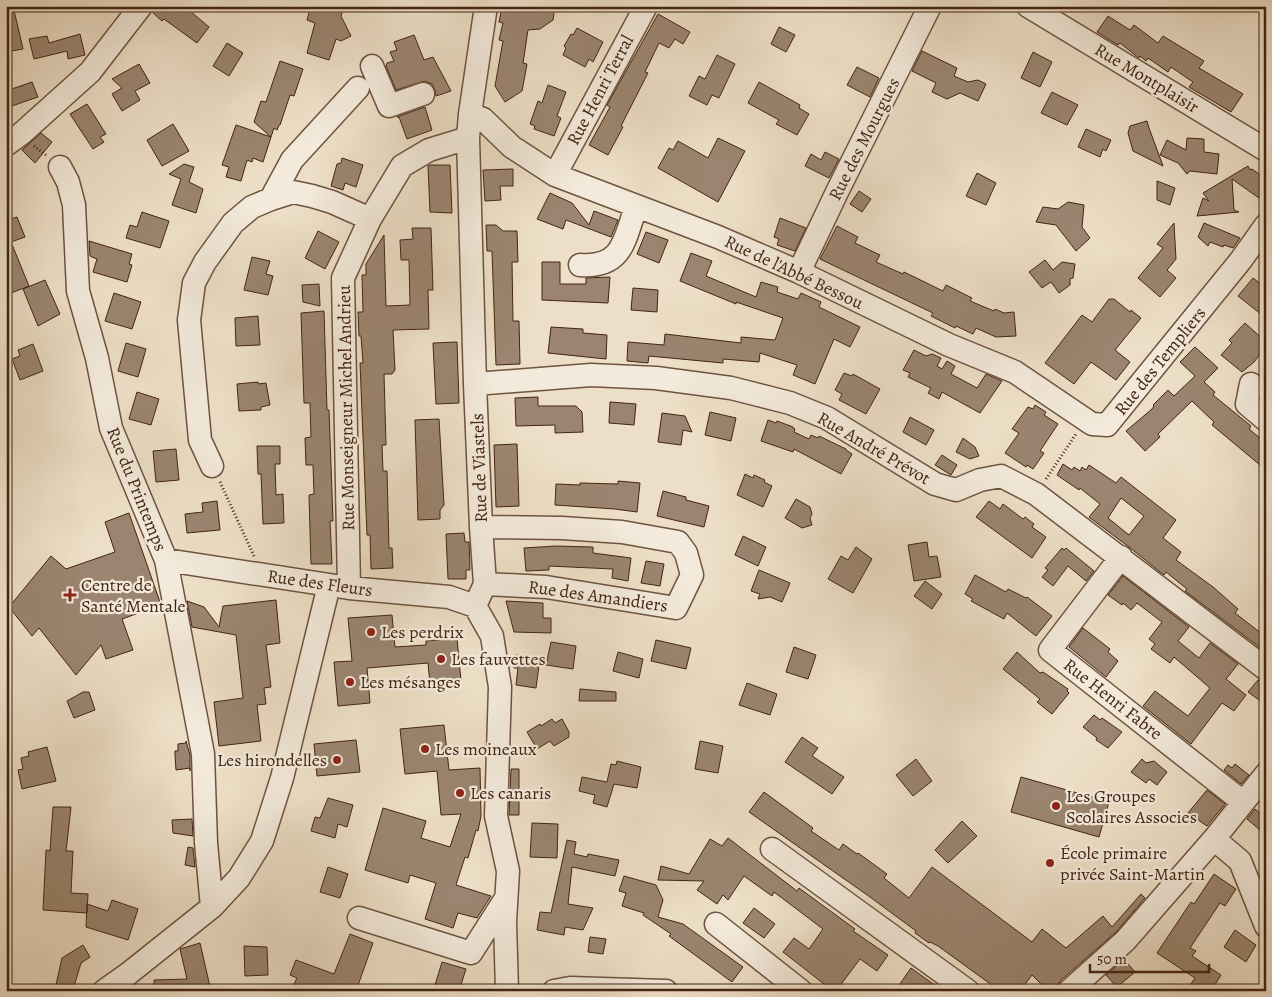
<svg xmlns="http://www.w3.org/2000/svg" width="1272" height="997" font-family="Alegreya,serif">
  <rect width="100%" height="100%" fill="#eddfc7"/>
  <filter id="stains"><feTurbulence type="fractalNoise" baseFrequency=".004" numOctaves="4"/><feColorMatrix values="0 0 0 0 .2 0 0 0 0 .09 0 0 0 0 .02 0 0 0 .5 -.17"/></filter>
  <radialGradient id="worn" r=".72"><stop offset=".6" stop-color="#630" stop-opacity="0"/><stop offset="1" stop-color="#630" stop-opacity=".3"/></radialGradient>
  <path fill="#9b8570" stroke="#432412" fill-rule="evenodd" d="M6 6H13L23 49 6 52Z
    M154 6H184L209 27 197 43 164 19 162 21 152 12Z
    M311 6H344L341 16 351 36 341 41 336 39 329 60 307 53 315 23 307 20Z
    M507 6H523L528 12 536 6H555L553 20 540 29 528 30 523 63 527 64 522 91 505 102 495 86 503 41 499 40 503 23 499 22 501 12Z
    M658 14 690 32 683 44 675 39 669 48 659 43 645 72 648 73 621 126 623 127 608 155 589 145 610 107 607 105Z
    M1108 16 1130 30 1134 25 1158 43 1163 36 1204 61 1199 68 1243 94 1231 112 1189 87 1193 82 1171 67 1168 72 1148 58 1146 61 1140 56 1139 58 1120 43 1118 45 1097 32Z
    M779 27 795 35 786 52 771 44Z
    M577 28 603 42 593 62 589 59 585 67 563 55 566 48 564 46 571 34 573 35Z
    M80 34 85 55 68 59 67 51 34 59 29 39 47 36 49 43Z
    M414 35 424 60 433 57 451 91 436 96 435 90 432 84 425 81 396 90 386 66 387 63 394 61 390 52 397 50 394 42Z
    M227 43 243 53 229 76 213 66Z
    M922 51 957 68 954 76 968 82 978 80 986 84 978 101 960 93 947 99 932 92 936 83 912 71Z
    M1033 52 1052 62 1040 87 1021 78Z
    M717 55 735 64 719 98 712 95 707 105 689 96 699 76 705 79Z
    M280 61 303 69 294 96 290 95 280 125H279L277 130 274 128 271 137 254 122 261 101 266 102Z
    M139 64 150 83 135 91 140 100 122 111 112 94 122 88 112 79Z
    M857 67 879 78 870 97 847 85Z
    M32 82 38 97 6 108V91Z
    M759 82 800 105 799 108 809 114 797 135 776 124 779 120 748 103Z
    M548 85 566 92 557 116 561 118 554 136 534 129 535 126 530 124 538 101 542 103Z
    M1052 92 1078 105 1067 125 1041 113Z
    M87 104 106 134 100 137 104 142 93 149 70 114Z
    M425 107 432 130 407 139 399 117H397Z
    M1147 121 1149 128 1163 166 1133 151 1128 133 1130 126Z
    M173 124 189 151 162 166 147 140Z
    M236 125 271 137 263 162 253 158 252 162 247 160 241 181 226 177 229 167 222 165Z
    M1086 129 1111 140 1106 151 1103 149 1100 157 1078 147Z
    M41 133 52 142 35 163 22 150Z
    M718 138 745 151 718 202 658 168 669 148 673 150 678 141 708 158Z
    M1187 138 1204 139V152L1219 154 1217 174 1190 171 1187 174 1178 163 1160 155 1167 140 1186 150Z
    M825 152 839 159 829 178 805 166 811 154 821 160Z
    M342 158 363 165 356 187 345 183 343 190 331 186 337 164 341 163Z
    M184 164 194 167 189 182 203 189 196 213 172 205 181 179 169 174Z
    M430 165H450L452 213 430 212 428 166Z
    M1248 166 1250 170 1252 169 1266 179V189L1259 198 1232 179 1234 210 1239 212 1197 216 1203 198 1209 201 1203 193Z
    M513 169V186H500L501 200 485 201 483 170Z
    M977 173 996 183 986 205 966 196Z
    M1157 181 1175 188 1170 205 1157 200Z
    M859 191 871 199 862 212 850 204Z
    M550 193 572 203 589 225 594 211 618 220 611 237 566 220 563 229 537 219Z
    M1068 202 1084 205 1082 227 1090 238 1076 251 1056 225 1036 222 1043 207 1058 209Z
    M142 212 169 221 160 248 126 238 130 225 137 227Z
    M17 217 25 237 11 242 29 286 9 294 6 286V221Z
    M780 218 806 228 795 251 777 245 779 239 774 237Z
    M1174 223 1176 259 1167 270 1176 278 1160 297 1138 278 1163 248 1157 244Z
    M1204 223 1240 238 1233 248 1224 245 1223 247 1210 242 1208 246 1198 237Z
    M486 225H496L503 231H517L518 262H512L513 321H519L520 364 496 365 492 251H487Z
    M837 226 858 237 855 243 880 255 876 262 903 274 904 272 943 291 946 285 972 298 970 301 994 311 995 309 1004 313 1014 312 1016 336 996 337 976 328 973 334 956 326 955 328 931 316 933 313 820 259Z
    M412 228H431L433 290H428L429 329 393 330 395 370 392 374H384L386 445H382L383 471H387L389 548H392L393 568 371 569 370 535H367L360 363H363L361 336H359L358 312H363L362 275H366V264L384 235 386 306 410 305 409 260H401L400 240 413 239Z
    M318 231 339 242 325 269 305 258Z
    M646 232 668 240 659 263 637 254Z
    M89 241 132 254 129 264 132 265 127 282 93 272 97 259 90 256Z
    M691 253 712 261 706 276 756 297 761 282 778 287 777 292 798 299 801 293 821 302 819 307 860 327 850 347 834 339 815 384 793 375 797 365 760 353 759 362 723 359V363L649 356 648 363 627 361 628 342 664 345 665 334 741 343V337L775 340 783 318 736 302V304L680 281Z
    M252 257 270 261 266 274 273 276 268 295 244 290Z
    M1045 260 1053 270 1062 262 1075 264 1073 278 1070 279V285L1059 293 1051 282 1042 288 1029 272Z
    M542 262H560V284H586V278L610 277 608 303 542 300Z
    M1253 278 1266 288V318L1238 296Z
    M45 280 60 314 38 326 23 289Z
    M319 284 320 306 303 302 302 285Z
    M633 288 658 290 657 312 631 310Z
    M114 293 141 302 132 329 105 321Z
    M1109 299H1114L1130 312 1131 310 1141 318 1115 350 1130 362 1116 380 1091 362 1074 384 1045 363 1082 315 1092 322Z
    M324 311 327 410H329L333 521H330L332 564H311L309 495 314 494 313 465H306L305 438 311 437 310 403H304L301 313Z
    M258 316 260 345 236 346 235 318Z
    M1245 323 1266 342V347L1254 362 1242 372 1221 355 1232 343 1229 340Z
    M551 327 583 329V333L607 335 606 359 548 353Z
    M457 342 459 403 436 404 433 343Z
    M126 343 146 349 138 377 118 371Z
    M33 344 43 371 20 380 12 359 20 356 18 350Z
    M1195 347 1218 368 1204 382 1215 392 1213 395 1251 426 1249 429 1266 443V470L1212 425 1214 422 1192 401 1158 434 1160 437 1145 451 1126 431 1152 409 1154 406 1153 405 1168 390 1174 396 1195 376 1180 362Z
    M914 350 926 356 932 354 941 358 937 366 942 369 947 361 955 366 951 374 977 388 986 374 1002 381 980 413 942 392 939 399 928 393 931 388 908 377 910 373 903 370Z
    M844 373 852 376 853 374 880 389 866 414 839 400 842 394 835 390Z
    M258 382V384L266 383 270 405 261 407V410L239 411 237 384Z
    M137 392 159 399 151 425 129 419Z
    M538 397V406H576L582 412 583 432 555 433V425L516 426 515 398Z
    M610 402 636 404 634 425 609 423Z
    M1035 405 1046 412 1044 415 1058 424 1040 451 1044 453 1033 469 1027 465 1026 467 1005 453 1019 433 1012 429 1028 407 1033 409Z
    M710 412 736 418 731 441 705 435Z
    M662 413 685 416 692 432 683 430 681 445 658 442Z
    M910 417 934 430 926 445 903 432Z
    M439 419 444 505 440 510V519L418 520 415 420Z
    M768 420 776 423 777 421 793 427V428L795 429 794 432 809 439 811 435 818 438 819 436 846 449V450L852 454 841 474 794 449 793 452 761 441Z
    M963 438 975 447 979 456 970 459 956 452Z
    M517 444 519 506 496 507 494 445Z
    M257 446H280V464H275L276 495 283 494 284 523 263 524 261 474H258Z
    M176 449 179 480 156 482 153 451Z
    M942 455 957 465 951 475 935 465Z
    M1063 464 1072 470 1074 467 1080 471 1082 467 1086 470 1089 465 1116 483 1121 477 1176 520 1163 538 1181 552 1176 560 1213 587 1238 609 1235 613 1266 637V652L1185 591 1187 589 1177 581 1166 572 1164 575 1129 547 1089 517 1100 504 1080 488 1079 490 1057 475ZM1121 498 1144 516 1129 535 1108 518Z
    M745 474 753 478 754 475 765 480 764 482 772 486 763 507 737 495Z
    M618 481 640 483 637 512 615 509 555 505 556 484 580 485V483L618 484Z
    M663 491 686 497V500L709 506 704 527 657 516Z
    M796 499 810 507 812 514 810 518 812 525 802 528 785 518Z
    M217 501 220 530 187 533 185 514 203 512 202 503Z
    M989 501 1000 509 1003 504 1023 519 1025 517 1034 524 1032 527 1046 537 1032 558 976 517Z
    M129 513 161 605 122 619 133 650 106 659 101 645 76 675 39 628 32 636 9 607 51 556 66 569 115 552 105 522Z
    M464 533 465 542H469L470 570H466V579H448L446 534Z
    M743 536 766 547 758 566 735 555Z
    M927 542 929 557 937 556 941 577 914 581 908 545Z
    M556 546 593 547V553L631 558 628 581 612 578 613 569 549 566V570L526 571 524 548Z
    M856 547 872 559 853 593 828 579 841 556 848 560Z
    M1062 548 1064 550 1066 548 1094 571 1086 581 1068 566 1053 586 1042 577 1048 570 1045 568Z
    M646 561 664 564 660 586 641 583Z
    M759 570 790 583 782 602 770 597 758 599 760 594 751 591Z
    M975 575 1006 592 1008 589 1026 598 1027 597 1052 616 1036 636 1007 613 1004 619 971 601 973 599 965 594Z
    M1123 576 1189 627 1178 641 1199 658 1210 643 1238 664 1226 679 1246 695 1234 711 1222 703 1191 744 1143 706 1155 691 1188 716 1210 688 1174 657 1170 663 1151 649 1155 644 1149 639 1162 622 1137 603 1131 610 1123 603 1122 605 1108 595Z
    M925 581 942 594 932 609 914 596Z
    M276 600 280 643 266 645 271 687 264 688 266 704 257 705 261 741 219 746 214 702 243 698 236 635 192 627 187 601 204 607 219 627 223 606Z
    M506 601 543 603V618H551V633L514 632Z
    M392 615 395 647 426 645V641L457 638 461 681 430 684 428 663 367 668 370 703 338 706 334 662 352 661 348 618Z
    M1083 628 1110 649 1108 652 1118 661 1106 677 1069 647Z
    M656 640 691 648 686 669 651 661Z
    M551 642 576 646 573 669 546 665Z
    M794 647 816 655 808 679 786 672Z
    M618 652 643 659 639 678 613 671Z
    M1017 652 1040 673 1043 672 1068 689 1067 691 1069 693 1052 714 1037 702 1040 699 1003 669Z
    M515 655 540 658 536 688 516 685 518 668H514Z
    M1258 680 1266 682V705L1248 692Z
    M747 683 777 694 770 715 739 705Z
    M580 689 616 692V701H579Z
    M83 692H89L95 710 74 718 67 701Z
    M1094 715 1100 720 1102 718 1122 732 1108 748 1096 740 1097 738 1083 727Z
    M552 719 555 723 562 719 569 732V737L554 746 550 741 537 749 527 732 540 724 541 726Z
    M444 725 449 770 480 768 481 816 478 831 476 830 468 858 465 857 456 885 491 896 477 918 458 913 453 928 425 919 436 883 410 875 408 883 365 870 383 808 426 821 421 838 450 847 461 814 441 815 437 771 405 774 400 729Z
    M802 737 818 748 812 756 844 777 832 794 785 762Z
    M356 740 360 772 317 776 314 744Z
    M186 741 190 755V771V768L176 770 175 755V751H178V744L186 743Z
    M700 741 723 746 718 773 695 769Z
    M47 747 56 781 22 789 18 770 23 769 21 758 29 756 28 752Z
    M916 759 932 781 913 796 896 775Z
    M1142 759 1146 763 1154 761 1167 772 1157 785 1149 779 1146 783 1131 772Z
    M617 761 641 767 637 788 614 784 607 807 593 803 595 795 579 791 582 777 607 782 611 764 616 765Z
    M1235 764 1249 775 1241 784 1224 770 1228 765 1232 768Z
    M511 769H519V815H509Z
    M1021 777 1109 802 1099 837 1011 812Z
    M1207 790 1225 804 1207 826 1188 813Z
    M764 792 813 828 811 831 839 850 843 844 857 854 858 853 887 874 884 878 909 898 932 867 1032 942 1042 929 1066 948 1103 916 1112 927 1141 894 1145 898 1116 932 1060 981 1056 991H1048L1032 975 1020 991H1000L938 946 930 942 929 943 915 933 916 931 870 897 749 812Z
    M328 798 353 805 347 827 338 824 335 838 311 831 315 817 320 818Z
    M53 807H71L66 851H73L71 893 88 894 87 913 43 910 46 850 50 851Z
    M1255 809 1266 818V835L1247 819Z
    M192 819 193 836 173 833 172 820Z
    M962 821 977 836 948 863 935 850Z
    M532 823 558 824 557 858 530 857Z
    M728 838 797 891 799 888 855 929 853 931 888 955 877 971 860 959 836 991H833L783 952 794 938 809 949 823 929 774 892 772 896 744 876 728 900 723 895 717 904 697 890 704 881 658 880 661 866 689 874 710 839 722 846Z
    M567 840 576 842 574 854 587 857 588 854 619 860 615 876 572 867 568 904 593 908 583 930 565 927 564 935 537 930 540 912 551 913Z
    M188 847 193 848 195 867 185 865Z
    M328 867 348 874 340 898 320 892Z
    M1214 874 1236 889 1225 906 1220 903 1190 948 1196 951 1192 956 1221 975 1211 991H1186L1195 978 1157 953 1191 902 1194 904Z
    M624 876 656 885 663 900 658 917 683 924 743 967 732 982 669 936 671 934 643 915 644 913 622 906 626 893 619 891Z
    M112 900 138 909 128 940 86 927 87 904 108 911Z
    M754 908 775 924 764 938 743 923Z
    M1235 930 1256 945 1246 962 1224 947Z
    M350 934 373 943 356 991H312L294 984 297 978 290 975 296 960 334 974Z
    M590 937 606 939 603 954 588 952Z
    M200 943 211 991H154V980L187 979 180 949Z
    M83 945 90 957 81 963 74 986 70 985 69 988 56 985 62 958Z
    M244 946 267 947 268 975 245 976Z
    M1124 959 1135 972 1117 987 1106 975Z
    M442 962 466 969 459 991 435 985Z
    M911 968 943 991H895Z"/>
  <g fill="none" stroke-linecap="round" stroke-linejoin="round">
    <g stroke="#6e533f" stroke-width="25">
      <path id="minor" d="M486 6 470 114 468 138 475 384 481 527 485 584 475 606 492 636 500 687 496 816 508 871 505 922 507 991
        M1028 6 1266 150
        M372 66 389 106 423 94
        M470 114 483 119 512 147 555 175 718 237 799 272 949 345 1015 372 1092 424 1107 425 1241 260 1266 225
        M6 145 21 134 90 72 141 6
        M60 167 68 182 74 205 78 291 97 358 111 428 166 560 203 754 206 843 212 907 128 974 104 991
        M555 175 646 6
        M271 199 292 160 358 88
        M580 265C623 268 624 240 636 207
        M799 272 837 192 930 6
        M475 384 591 375 656 378 731 388 790 403 827 418 935 484 956 490 980 480 1001 476 1036 494 1266 669
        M1251 384 1247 404 1266 420
        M212 466 200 440 189 320 194 283 205 262 233 223 252 207 271 199 293 192 312 196 332 202 370 219
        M481 527 562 528 622 532 678 542 686 553 692 575 676 608 546 587 485 584
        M1121 557 1050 650 1243 802
        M166 560 349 588 449 597 475 606
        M349 588 343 278 370 219 402 166 429 150 468 138
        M1214 839 1240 861 1266 926
        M772 849 968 991
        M212 907 239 878 262 841 282 778 329 585
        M359 918 471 953 506 898
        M716 924 801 991
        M554 991 570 988 666 991
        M1069 991 1125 941 1214 839 1266 774"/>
    </g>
    <path stroke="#432412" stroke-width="3" stroke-dasharray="1 2.5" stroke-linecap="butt" d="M34 146 47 156
      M1046 479 1076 434
      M220 482 254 556"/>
    <use href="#minor" stroke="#f3eadb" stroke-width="22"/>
  </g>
  <g fill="#8f2418" stroke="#f3eadb" stroke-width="2">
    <path d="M67.5 587.5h5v5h5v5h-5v5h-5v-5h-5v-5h5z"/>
    <circle cx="371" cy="632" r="5"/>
    <circle cx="441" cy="659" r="5"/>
    <circle cx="350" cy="682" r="5"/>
    <circle cx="425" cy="749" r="5"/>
    <circle cx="337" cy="760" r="5"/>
    <circle cx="460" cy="793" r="5"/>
    <circle cx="1056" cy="806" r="5"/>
    <circle cx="1050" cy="863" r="5"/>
  </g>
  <g text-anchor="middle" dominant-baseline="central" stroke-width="4.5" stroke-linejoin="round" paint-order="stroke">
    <g font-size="18" fill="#432412" stroke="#f3eadb">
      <text transform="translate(1147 78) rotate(31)">Rue Montplaisir</text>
      <text transform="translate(600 90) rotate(-62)">Rue Henri Terral</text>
      <text transform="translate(864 139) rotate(-63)">Rue des Mourgues</text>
      <text transform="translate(794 272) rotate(25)">Rue de l'Abbé Bessou</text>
      <text transform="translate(1160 361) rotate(-51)">Rue des Templiers</text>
      <text transform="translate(346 408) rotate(-91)">Rue Monseigneur Michel Andrieu</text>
      <text transform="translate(874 448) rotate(30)">Rue André Prévot</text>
      <text transform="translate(479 468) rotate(-92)">Rue de Viastels</text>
      <text transform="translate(137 489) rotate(68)">Rue du Printemps</text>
      <text transform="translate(320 583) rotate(8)">Rue des Fleurs</text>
      <text transform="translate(598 596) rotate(8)">Rue des Amandiers</text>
      <text transform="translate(1113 699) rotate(38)">Rue Henri Fabre</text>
    </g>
    <g font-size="18" fill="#432412" stroke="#f3eadb" text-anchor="start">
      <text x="81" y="585">Centre de<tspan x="81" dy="21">Santé Mentale</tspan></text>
      <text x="381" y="632">Les perdrix</text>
      <text x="451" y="659">Les fauvettes</text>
      <text x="360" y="682">Les mésanges</text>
      <text x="435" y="749">Les moineaux</text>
      <text x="327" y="760" text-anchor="end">Les hirondelles</text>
      <text x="470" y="793">Les canaris</text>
      <text x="1066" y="796">Les Groupes<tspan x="1066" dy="21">Scolaires Associes</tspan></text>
      <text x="1060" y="853">École primaire<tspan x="1060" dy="21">privée Saint-Martin</tspan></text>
    </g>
  </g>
  <rect width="1272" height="997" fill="none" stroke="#eddfc7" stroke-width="25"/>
  <rect x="8" y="8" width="1257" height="982" fill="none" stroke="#432412" stroke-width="2.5"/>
  <rect x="12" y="12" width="1247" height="972" fill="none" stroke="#432412"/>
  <path d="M1090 964v8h119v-8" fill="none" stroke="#432412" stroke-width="2.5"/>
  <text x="1097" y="964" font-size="15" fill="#432412" stroke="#f3eadb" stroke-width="4" paint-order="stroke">50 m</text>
  <rect width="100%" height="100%" filter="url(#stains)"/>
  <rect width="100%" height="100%" fill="url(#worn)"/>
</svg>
